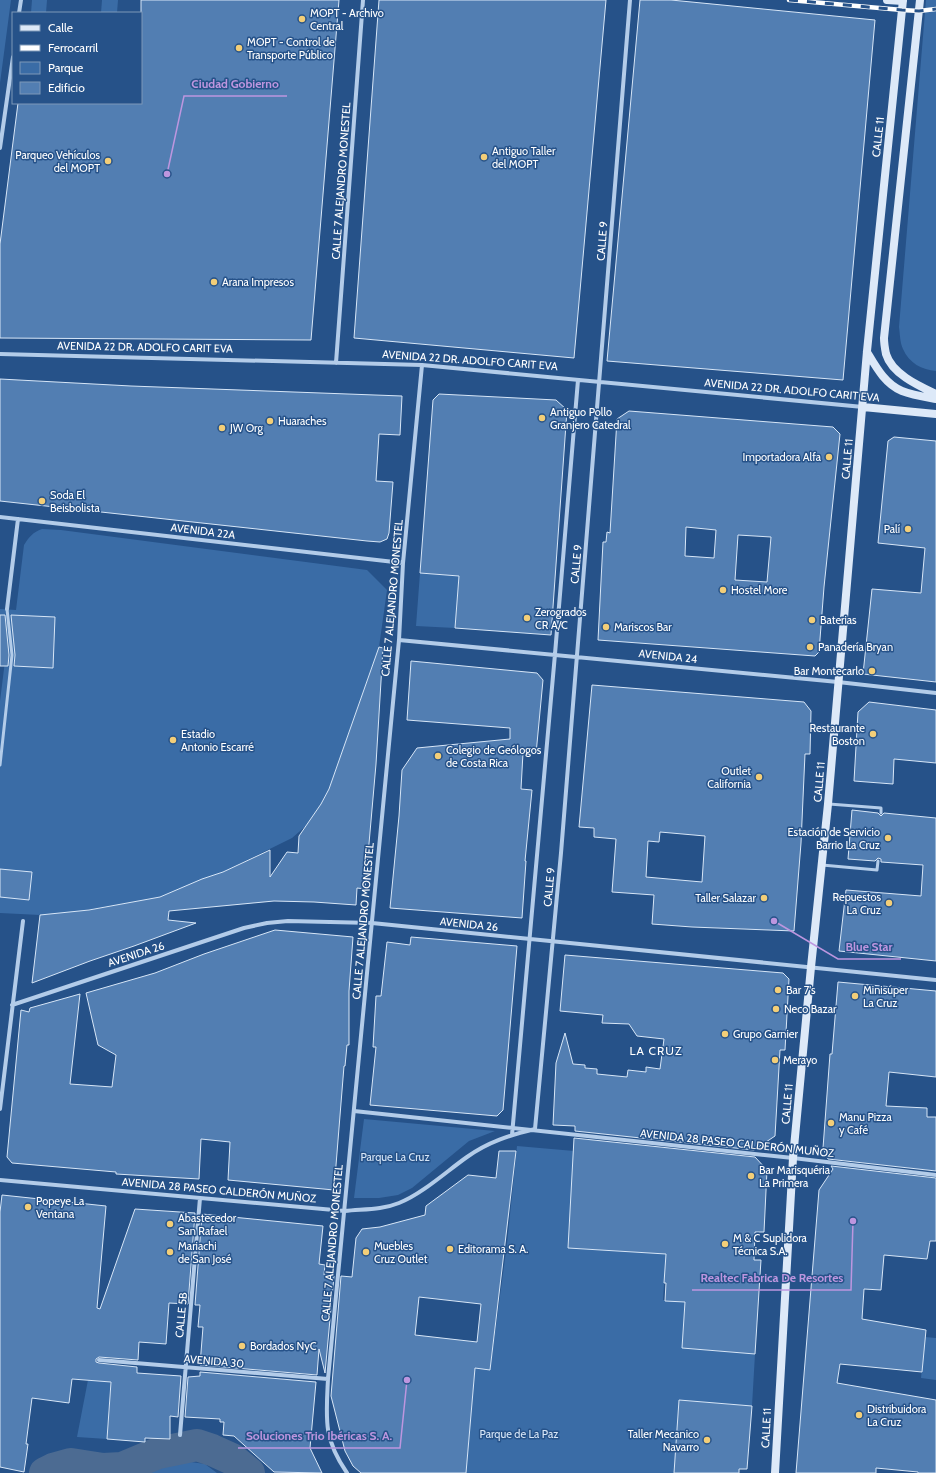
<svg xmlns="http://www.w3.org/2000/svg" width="936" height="1473" font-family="Cabin,sans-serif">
  <rect width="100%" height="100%" fill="#265289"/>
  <path fill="#3a6ca6" d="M0 0H11L0 83Z
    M32 0H47L46 13H31Z
    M102 0H118L117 13H101Z
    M926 0H936V371C922 370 909 363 903 349 900 343 900 334 899 327Z
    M42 529 61 530 367 570 387 590 379 647 329 789 321 804 307 825 292 838 223 872 160 897 70 913 40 915 0 913V701L6 653 0 623V609L16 610 24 545C29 537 33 532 42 529Z
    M420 573 459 576 455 628 416 626Z
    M364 1119 495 1131 469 1141 412 1188 398 1195 379 1198H354Z
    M517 1146 574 1151 568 1248 666 1254 663 1300 685 1302 682 1348 755 1354 752 1406 679 1400 674 1473H466L475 1368 490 1370 507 1244Z
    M925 1337 936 1338V1380L921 1378Z
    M111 1372 107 1439 77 1437 88 1380Z
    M177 1460 205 1464 217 1473H135L151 1471Z"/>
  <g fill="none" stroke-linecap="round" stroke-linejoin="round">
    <path stroke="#4c6b92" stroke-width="32" d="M45 1473 53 1469 71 1464 103 1469 122 1468 158 1453 197 1445 212 1450 232 1459 249 1473"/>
  </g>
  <path fill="#527eb2" stroke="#d7e6f7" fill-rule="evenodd" d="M141 0H339L311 340 0 338V244L18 103H141Z
    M379 0H606L574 358 354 338Z
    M640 0H671L875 20 843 380 607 361Z
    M0 379 131 386 402 396 400 435 379 434 376 481 393 482 389 533 387 539 380 542 367 541 0 501Z
    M439 394 556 400 567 410 551 635 455 628 459 576 420 573 433 400Z
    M629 411 833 427 840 434 824 587 819 652 815 656 598 640 603 542H606L607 532 610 533 617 419ZM686 527 716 530 714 558 685 556ZM738 535 771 537 767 582 735 580Z
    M894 437 936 441V682L863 674 872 589 921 593 925 548 878 543 888 441Z
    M0 615H5L9 655 8 666H0Z
    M11 615 55 617 53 668 14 666 15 655Z
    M379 647 383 648 376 764 365 889 357 888 356 905 314 902 274 901 169 911 168 920 196 923 134 946 90 961 32 983 40 915 89 910 160 897 202 879 223 872 270 850V877L287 852 298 853 299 836 321 804 329 789Z
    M411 661 537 673 543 680 536 754 523 753 521 789 532 790 525 861H526L522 918 390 908 399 816 402 770 417 748 510 739V728L407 720Z
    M592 685 804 702 811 711 810 754H805L801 843 794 931 692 927 652 924 654 895 612 892 616 839 594 837V828L579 827ZM660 832 705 836 702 882 646 877 648 841 659 842Z
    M869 702 936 710V763L894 759 893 784 854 781 858 712Z
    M852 810 878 813 881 816 884 813 936 818V961L839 951 846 890 921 896 923 865 881 862V859L878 858 875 861 848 859Z
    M0 869 32 872 29 900 0 897Z
    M275 930 353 937 349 991V1045H347L345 1066H344L334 1190 228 1180 230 1142 201 1139 199 1179 116 1174V1172L12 1163 7 1157 21 1010 29 1012 30 1008 80 994 70 1084 112 1087 116 1055 98 1045 86 993 155 973 204 954Z
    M411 937 517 946 503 1110 497 1116 370 1105 376 1047H373L376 996H381L387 942 410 945Z
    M565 955 783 973 789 979 785 1050H780L775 1136 754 1150 575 1131V1126L553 1125 556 1063 565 1033 573 1064 585 1065V1068L597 1069V1074L627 1077 628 1070 646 1072V1067L660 1069 664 1039 637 1036 629 1024 602 1023 603 1015 560 1011Z
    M838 982 936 991V1077L889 1072 886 1106 927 1108V1117H936V1171L828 1159 823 1148 830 1054H832Z
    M574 1138 755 1157 767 1170 764 1232H755L754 1260H761L755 1354 682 1348 685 1302 665 1301 666 1283H664L666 1254 568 1248Z
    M499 1151H516L490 1370 475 1368 466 1473H361L353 1466 345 1451 331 1396 341 1276 352 1277 356 1238 362 1229 380 1227 425 1215 426 1206 468 1175 496 1178ZM419 1297 481 1304 477 1342 415 1335Z
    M831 1166 936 1178V1241H930L927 1259 884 1255 881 1290 864 1289 862 1319 926 1330 922 1372 840 1364 837 1383 936 1400V1473H918V1472L876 1468V1473H796L819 1190 833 1169Z
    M2 1195 106 1206 97 1308 100 1309 135 1209 195 1213 188 1304 169 1303 166 1344 139 1342 138 1360 99 1357 96 1359V1362L99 1363 137 1367V1373L181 1376 178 1417 170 1416V1439L145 1438V1442L107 1439 111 1382 72 1379 69 1403 32 1398 26 1444H28L24 1472 0 1467V1212Z
    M202 1214 323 1226 319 1264 325 1265 324 1275 334 1276 325 1373 319 1349 317 1375 200 1365 203 1327H198L200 1305H195Z
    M200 1372 316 1382 310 1448 322 1473 274 1472 234 1436 223 1435 224 1422H220V1419L185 1417 188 1377 200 1376Z
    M679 1400 752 1406 747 1469H739V1473H674Z"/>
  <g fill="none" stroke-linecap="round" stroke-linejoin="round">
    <path stroke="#b3cce9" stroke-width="3" d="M0 765 12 655 7 609
      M829 804 881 808V813
      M822 865 877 870 878 861"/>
    <path stroke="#b3cce9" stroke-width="4" d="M19 13 21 0
      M0 148 13 57
      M0 354 422 365 863 407
      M336 363 363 0
      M0 517 403 563
      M7 609 18 519
      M399 640 838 682 936 693
      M12 1005 244 928 267 923 288 921 372 923 936 980
      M0 1109 23 921
      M354 1111 793 1158 936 1175
      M512 1135 555 654 578 380
      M0 1180 345 1211C363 1209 382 1210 399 1203 422 1194 447 1171 467 1157 488 1142 510 1135 535 1129L561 853 630 0
      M99 1360 328 1379
      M180 1435 200 1198
      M347 1473C323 1438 326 1419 328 1379L399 640 403 563 422 365"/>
    <path stroke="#dde9f8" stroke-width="8" d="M887 0 903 1
      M920 0 884 338C884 343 885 349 886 354 892 374 919 386 936 394
      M867 352C876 367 885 384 902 391 912 395 925 397 936 399
      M863 407 936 414
      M775 1473 793 1158 811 967 828 804 867 351 903 0"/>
    <g stroke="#fff" stroke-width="4.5">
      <path id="rail" d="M789 0 902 10 919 11 936 9"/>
    </g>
    <use href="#rail" stroke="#265289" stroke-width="3" stroke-dasharray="9" stroke-linecap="butt"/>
  </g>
  <g fill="#f3ce78" stroke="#265289" stroke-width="1.5">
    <circle cx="302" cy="19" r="4"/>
    <circle cx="239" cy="48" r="4"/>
    <circle cx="484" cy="157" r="4"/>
    <circle cx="108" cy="161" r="4"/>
    <circle cx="214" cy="282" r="4"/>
    <circle cx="542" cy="418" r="4"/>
    <circle cx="270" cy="421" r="4"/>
    <circle cx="222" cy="428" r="4"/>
    <circle cx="829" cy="457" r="4"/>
    <circle cx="42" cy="501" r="4"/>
    <circle cx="908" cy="529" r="4"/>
    <circle cx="723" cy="590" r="4"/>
    <circle cx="527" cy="618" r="4"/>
    <circle cx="812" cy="620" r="4"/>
    <circle cx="606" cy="627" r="4"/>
    <circle cx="810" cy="647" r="4"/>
    <circle cx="872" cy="671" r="4"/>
    <circle cx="873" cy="734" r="4"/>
    <circle cx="173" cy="740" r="4"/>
    <circle cx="438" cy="756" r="4"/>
    <circle cx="759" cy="777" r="4"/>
    <circle cx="888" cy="838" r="4"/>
    <circle cx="764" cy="898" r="4"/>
    <circle cx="889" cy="903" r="4"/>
    <circle cx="778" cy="990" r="4"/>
    <circle cx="855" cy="996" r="4"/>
    <circle cx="776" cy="1009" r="4"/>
    <circle cx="725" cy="1034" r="4"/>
    <circle cx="775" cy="1060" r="4"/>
    <circle cx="831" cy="1123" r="4"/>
    <circle cx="751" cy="1176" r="4"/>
    <circle cx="28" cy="1207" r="4"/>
    <circle cx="170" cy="1224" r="4"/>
    <circle cx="725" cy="1244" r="4"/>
    <circle cx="450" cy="1249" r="4"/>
    <circle cx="170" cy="1252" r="4"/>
    <circle cx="366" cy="1252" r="4"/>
    <circle cx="242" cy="1346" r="4"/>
    <circle cx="859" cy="1415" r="4"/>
    <circle cx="707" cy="1440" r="4"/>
  </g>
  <g text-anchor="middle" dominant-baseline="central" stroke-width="3" stroke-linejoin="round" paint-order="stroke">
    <g font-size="11" fill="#fff" stroke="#265289" text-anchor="start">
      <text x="310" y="13">MOPT - Archivo<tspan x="310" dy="13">Central</tspan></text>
      <text x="247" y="42">MOPT - Control de<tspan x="247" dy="13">Transporte Público</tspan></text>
      <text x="492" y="151">Antiguo Taller<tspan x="492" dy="13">del MOPT</tspan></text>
      <text x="100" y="155" text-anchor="end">Parqueo Vehículos<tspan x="100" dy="13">del MOPT</tspan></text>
      <text x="222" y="282">Arana Impresos</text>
      <text x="550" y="412">Antiguo Pollo<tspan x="550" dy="13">Granjero Catedral</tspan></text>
      <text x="278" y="421">Huaraches</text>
      <text x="230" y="428">JW Org</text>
      <text x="821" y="457" text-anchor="end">Importadora Alfa</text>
      <text x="50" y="495">Soda El<tspan x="50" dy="13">Beisbolista</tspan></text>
      <text x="900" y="529" text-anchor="end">Palí</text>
      <text x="731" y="590">Hostel More</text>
      <text x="535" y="612">Zerogrados<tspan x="535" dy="13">CR A/C</tspan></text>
      <text x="820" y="620">Baterias</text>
      <text x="614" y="627">Mariscos Bar</text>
      <text x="818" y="647">Panadería Bryan</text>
      <text x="864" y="671" text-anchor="end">Bar Montecarlo</text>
      <text x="865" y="728" text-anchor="end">Restaurante<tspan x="865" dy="13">Boston</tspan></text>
      <text x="181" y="734">Estadio<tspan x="181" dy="13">Antonio Escarré</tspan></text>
      <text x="446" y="750">Colegio de Geólogos<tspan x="446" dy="13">de Costa Rica</tspan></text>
      <text x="751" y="771" text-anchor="end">Outlet<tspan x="751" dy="13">California</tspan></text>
      <text x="880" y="832" text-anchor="end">Estación de Servicio<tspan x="880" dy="13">Barrio La Cruz</tspan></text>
      <text x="881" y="897" text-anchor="end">Repuestos<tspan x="881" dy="13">La Cruz</tspan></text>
      <text x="756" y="898" text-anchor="end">Taller Salazar</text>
      <text x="786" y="990">Bar 7's</text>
      <text x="863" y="990">Minisúper<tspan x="863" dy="13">La Cruz</tspan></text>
      <text x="784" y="1009">Neco Bazar</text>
      <text x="733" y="1034">Grupo Garnier</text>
      <text x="783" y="1060">Merayo</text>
      <text x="839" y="1117">Manu Pizza<tspan x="839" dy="13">y Café</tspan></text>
      <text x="759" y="1170">Bar Marisquéria<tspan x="759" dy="13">La Primera</tspan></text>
      <text x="36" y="1201">Popeye La<tspan x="36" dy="13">Ventana</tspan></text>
      <text x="178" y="1218">Abastecedor<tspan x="178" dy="13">San Rafael</tspan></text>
      <text x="733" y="1238">M &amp; C Suplidora<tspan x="733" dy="13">Técnica S.A.</tspan></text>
      <text x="178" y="1246">Mariachi<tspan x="178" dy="13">de San José</tspan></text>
      <text x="374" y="1246">Muebles<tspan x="374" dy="13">Cruz Outlet</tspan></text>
      <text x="458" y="1249">Editorama S. A.</text>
      <text x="250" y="1346">Bordados NyC</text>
      <text x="867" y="1409">Distribuidora<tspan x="867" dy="13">La Cruz</tspan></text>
      <text x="699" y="1434" text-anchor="end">Taller Mecanico<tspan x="699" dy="13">Navarro</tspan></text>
    </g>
    <g font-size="11" fill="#fff" stroke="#265289">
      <text transform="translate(878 137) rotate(-84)">CALLE 11</text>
      <text transform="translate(341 181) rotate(-86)">CALLE 7 ALEJANDRO MONESTEL</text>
      <text transform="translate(602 241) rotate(-86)">CALLE 9</text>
      <text transform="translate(145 347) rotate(1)">AVENIDA 22 DR. ADOLFO CARIT EVA</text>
      <text transform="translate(470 360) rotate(4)">AVENIDA 22 DR. ADOLFO CARIT EVA</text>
      <text transform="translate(792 390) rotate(5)">AVENIDA 22 DR. ADOLFO CARIT EVA</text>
      <text transform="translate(847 459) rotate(-85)">CALLE 11</text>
      <text transform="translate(203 531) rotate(7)">AVENIDA 22A</text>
      <text transform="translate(576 564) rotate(-85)">CALLE 9</text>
      <text transform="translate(392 598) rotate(-85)">CALLE 7 ALEJANDRO MONESTEL</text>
      <text transform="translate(668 656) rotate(6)">AVENIDA 24</text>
      <text transform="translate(819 782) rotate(-85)">CALLE 11</text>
      <text transform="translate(549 887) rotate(-85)">CALLE 9</text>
      <text transform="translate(363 921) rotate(-85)">CALLE 7 ALEJANDRO MONESTEL</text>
      <text transform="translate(469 924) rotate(6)">AVENIDA 26</text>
      <text transform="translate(136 954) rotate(-18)">AVENIDA 26</text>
      <text transform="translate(787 1104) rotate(-85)">CALLE 11</text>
      <text transform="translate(737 1143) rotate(6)">AVENIDA 28 PASEO CALDERÓN MUÑOZ</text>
      <text transform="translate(219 1190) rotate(5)">AVENIDA 28 PASEO CALDERÓN MUÑOZ</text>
      <text transform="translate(332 1243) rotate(-85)">CALLE 7 ALEJANDRO MONESTEL</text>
      <text transform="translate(181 1315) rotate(-85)">CALLE 5B</text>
      <text transform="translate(214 1361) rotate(5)">AVENIDA 30</text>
      <text transform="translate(766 1428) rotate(-87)">CALLE 11</text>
    </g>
    <g font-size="11" fill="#d7e6f7" stroke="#265289">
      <text x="395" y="1157">Parque La Cruz</text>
      <text x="519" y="1434">Parque de La Paz</text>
    </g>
    <g font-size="12" letter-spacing="1" fill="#fff" stroke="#265289">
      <text x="656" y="1050">LA CRUZ</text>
    </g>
  </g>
  <path fill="none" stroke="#bd96df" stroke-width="1.5" d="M167 174L184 96H287M774 921L838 959H901M853 1221L851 1290H692M407 1380L400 1448H238"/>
  <g fill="#bd96df" stroke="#265289" stroke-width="1.5">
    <circle cx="167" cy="174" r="4"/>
    <circle cx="774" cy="921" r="4"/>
    <circle cx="853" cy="1221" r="4"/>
    <circle cx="407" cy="1380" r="4"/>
  </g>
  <g font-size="12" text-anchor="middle" font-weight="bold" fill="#bd96df" stroke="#265289" stroke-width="3" stroke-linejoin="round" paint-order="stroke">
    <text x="235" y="88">Ciudad Gobierno</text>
    <text x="869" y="951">Blue Star</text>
    <text x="772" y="1282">Realtec Fabrica De Resortes</text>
    <text x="319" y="1440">Soluciones Trio Ibéricas S. A.</text>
  </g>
  <rect x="12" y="12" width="130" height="92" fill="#265289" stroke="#7d97b8"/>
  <rect x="20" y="25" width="20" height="6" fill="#dde9f8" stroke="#7d97b8"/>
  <text x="48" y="32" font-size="12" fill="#ffffff">Calle</text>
  <rect x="20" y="45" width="20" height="6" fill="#ffffff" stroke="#7d97b8"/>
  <text x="48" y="52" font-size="12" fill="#ffffff">Ferrocarril</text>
  <rect x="20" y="62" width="20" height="12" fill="#3a6ca6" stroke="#7d97b8"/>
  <text x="48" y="72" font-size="12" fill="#ffffff">Parque</text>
  <rect x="20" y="82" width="20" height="12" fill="#527eb2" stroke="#7d97b8"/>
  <text x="48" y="92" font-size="12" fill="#ffffff">Edificio</text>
</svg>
